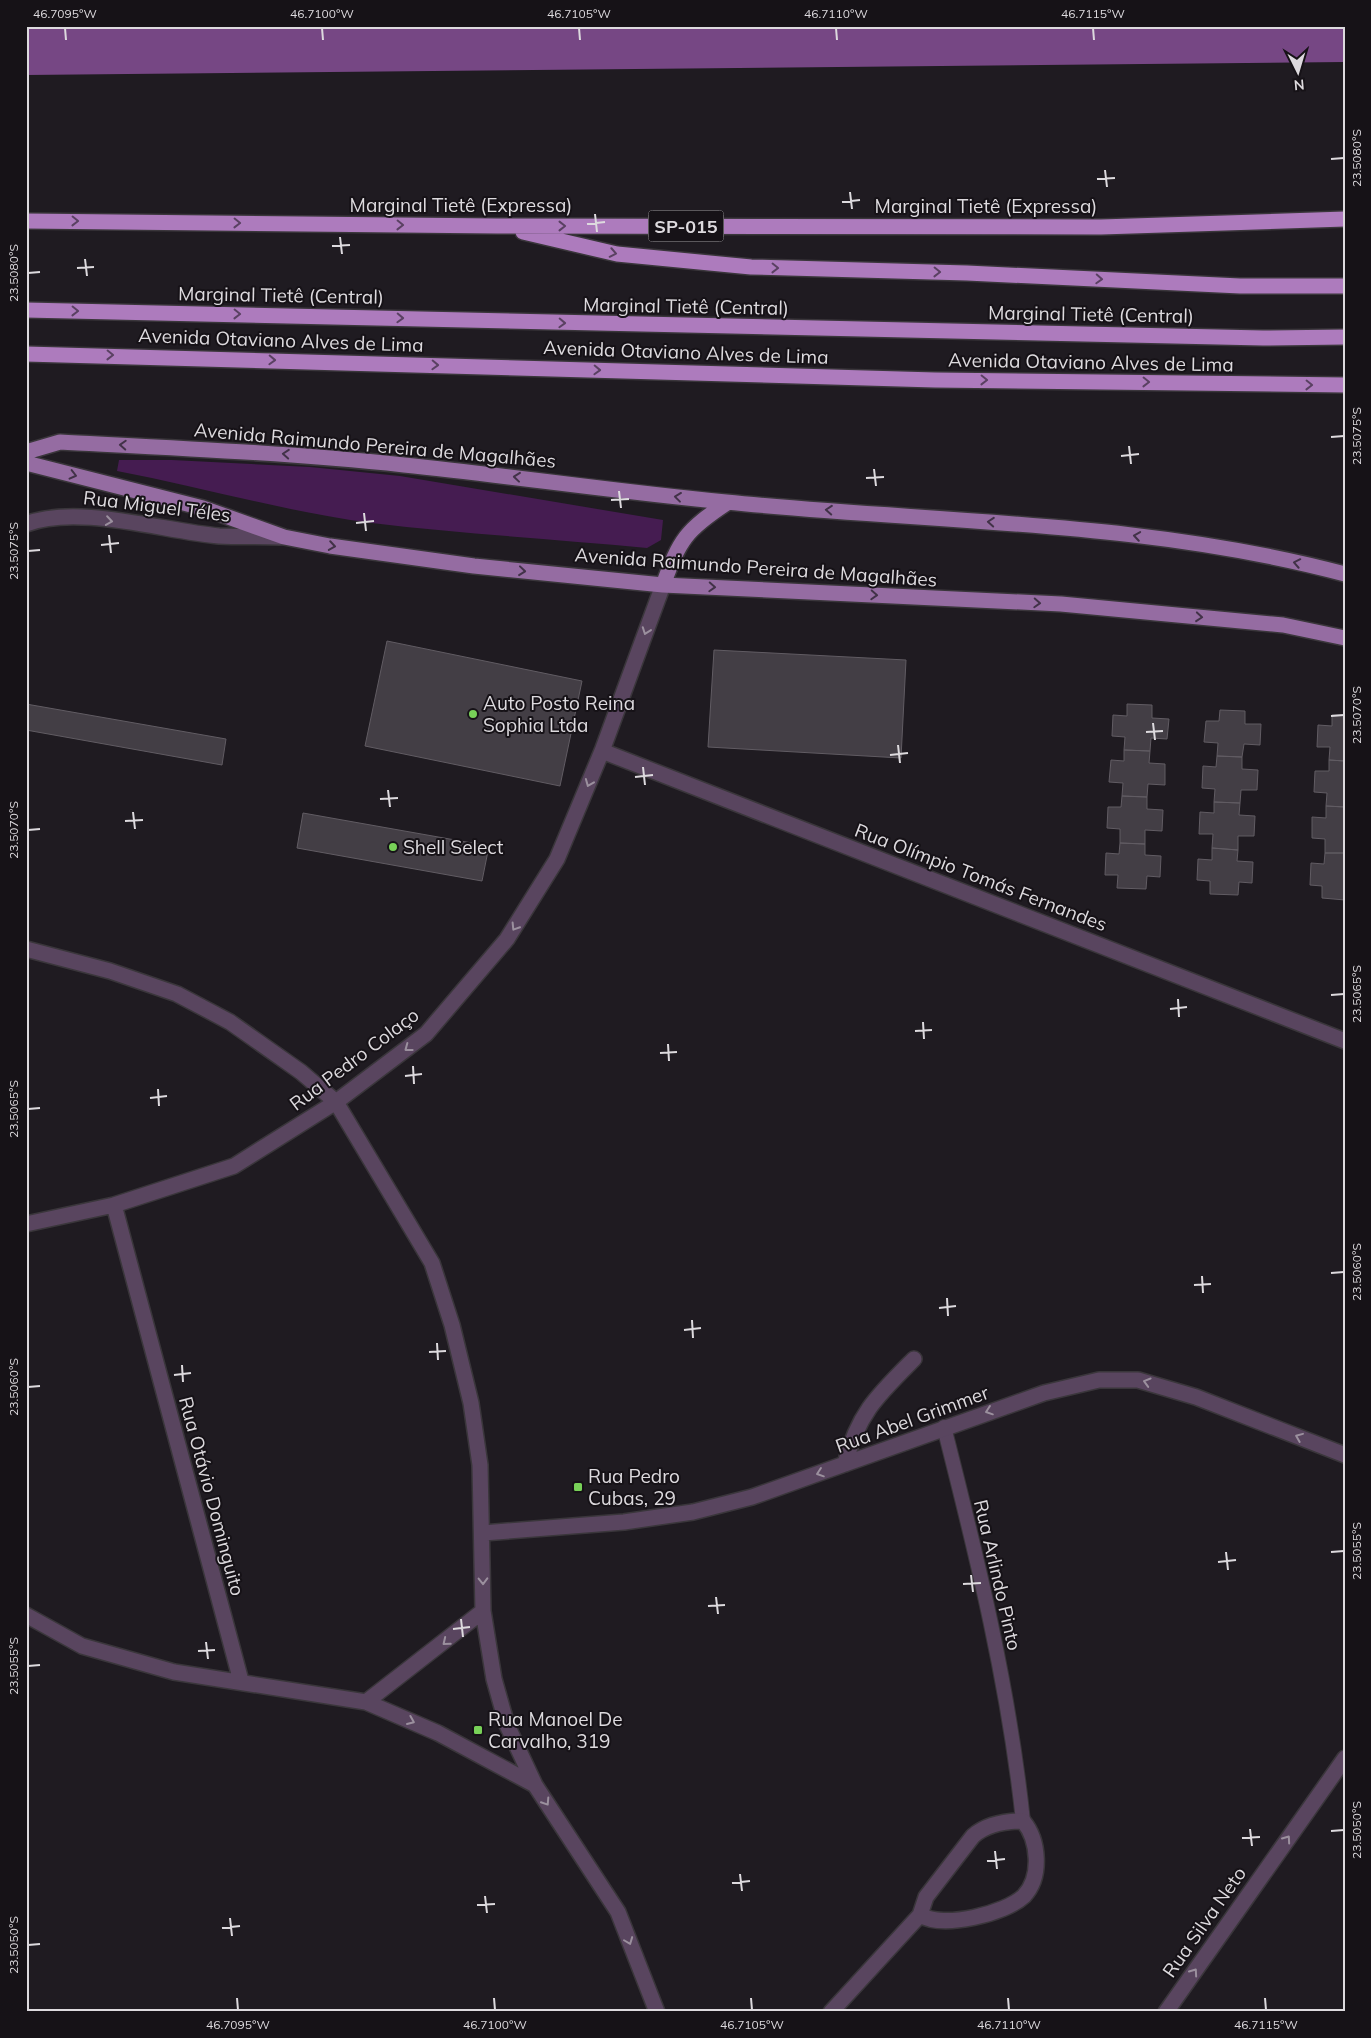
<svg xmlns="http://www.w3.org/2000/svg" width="1371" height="2038" font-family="Mulish,sans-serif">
  <rect width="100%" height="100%" fill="#1f1b21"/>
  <path fill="#451c51" d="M119 460H172L310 467 400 476 663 520 661 540 647 548C555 539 463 534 372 523 286 512 202 487 117 471Z"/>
  <path fill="#764784" d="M26 26H1345V62L26 75Z"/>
  <path fill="#433e45" stroke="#615c63" d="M387 641 582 681 560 786 365 746Z
    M714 650 906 660 901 758 708 747Z
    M26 704 226 739 222 765 26 730Z
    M1127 704 1152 705V718L1169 719 1167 739 1151 738 1150 751 1124 750 1125 737 1112 736 1113 715 1127 716Z
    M1220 710 1245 711V724H1261L1260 745 1244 744 1242 757 1217 756 1218 743 1204 742 1206 721H1219Z
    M1332 715H1345V761L1329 760 1330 747H1317L1318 725 1332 726Z
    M1124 750 1150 751 1149 763 1165 764V785L1148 784 1147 797 1122 796 1123 783 1109 782 1111 760 1124 761Z
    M1217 756 1242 757V769L1258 770 1257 790H1241L1240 803 1214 802 1215 789 1202 788 1203 766 1216 767Z
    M1329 760 1345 761V807L1326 806 1327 793 1314 792 1315 771H1329Z
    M1122 796 1147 797V809L1163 810 1162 831 1145 830V844L1120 843V829L1107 828 1108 807H1121Z
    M1214 802 1240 803 1239 815 1255 816 1254 836H1238V850L1212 848 1213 834H1199L1200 812 1214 813Z
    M1326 806 1345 807V853H1325V839L1312 838V817L1326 818Z
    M303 813 489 846 482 881 297 848Z
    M1120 843 1145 844V855L1161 856 1160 877 1147 876 1146 889 1117 888 1118 875H1105L1106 853 1119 854Z
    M1212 848 1238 850 1237 861 1253 862 1252 883 1239 882 1238 895 1210 894V881L1197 880 1198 859 1212 860Z
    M1325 853H1345V900L1322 898V886L1310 885 1311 863 1324 864Z"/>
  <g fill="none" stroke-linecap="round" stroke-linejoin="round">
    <g stroke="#3a363b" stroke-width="16">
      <path id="lane" d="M944 1427C977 1557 1009 1687 1023 1821"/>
    </g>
    <g stroke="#3a363b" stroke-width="18">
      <path id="street" d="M26 524C78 504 163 531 219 536 239 537 260 536 280 537
        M602 751 1345 1041
        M26 949 110 971 177 994 230 1022 301 1072 336 1102 432 1263 452 1325 471 1403 480 1465 483 1611 494 1679 507 1725 535 1785 618 1912 657 2012
        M114 1205 241 1681
        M26 1224 114 1205 234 1166 336 1102 426 1034 507 939 557 859 602 751 663 585
        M845 1464C858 1413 878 1395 914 1359
        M483 1533 624 1522 693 1512 752 1497 1044 1393 1099 1380H1138L1196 1397 1345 1455
        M26 1615 82 1646 174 1672 366 1702 438 1733 535 1785
        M366 1702 483 1611
        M831 2012 920 1915 926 1897 973 1836C987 1824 1005 1821 1023 1821 1039 1840 1042 1877 1024 1896 1005 1914 943 1929 920 1915
        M1166 2012 1345 1758"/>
    </g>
    <g stroke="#3a363b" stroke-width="18">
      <path id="primary" d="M26 452 60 442C175 448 290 453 404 465 512 476 619 492 726 502 933 523 1143 520 1345 574
        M26 463 203 508 284 537 330 546 474 566 663 585 1061 604 1283 625 1345 638
        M663 585C680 539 686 530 727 503"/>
    </g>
    <g stroke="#3a363b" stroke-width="18">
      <path id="highway" d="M26 221 497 226 1101 227 1345 219
        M523 232 617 254 751 267 967 273 1240 286H1345
        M26 310 1263 338 1345 337
        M26 354 935 380 1345 385"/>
    </g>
    <use href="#lane" stroke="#59455f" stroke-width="14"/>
    <use href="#street" stroke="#59455f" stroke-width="15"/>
    <use href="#primary" stroke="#956ca2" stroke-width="15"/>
    <use href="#highway" stroke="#ad7bbd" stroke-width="15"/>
  </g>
  <defs><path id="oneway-chevron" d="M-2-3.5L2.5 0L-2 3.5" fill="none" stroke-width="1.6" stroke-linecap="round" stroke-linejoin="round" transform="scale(1.25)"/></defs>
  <g stroke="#5a4162">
    <use href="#oneway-chevron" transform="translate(75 221) rotate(1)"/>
    <use href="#oneway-chevron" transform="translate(237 223) rotate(1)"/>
    <use href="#oneway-chevron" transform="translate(400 225) rotate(1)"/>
    <use href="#oneway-chevron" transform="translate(562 226)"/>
    <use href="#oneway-chevron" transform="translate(613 253) rotate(11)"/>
    <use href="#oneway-chevron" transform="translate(775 268) rotate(1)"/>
    <use href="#oneway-chevron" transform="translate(937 272) rotate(1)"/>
    <use href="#oneway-chevron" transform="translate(1099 279) rotate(3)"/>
    <use href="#oneway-chevron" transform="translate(75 311) rotate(1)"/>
    <use href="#oneway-chevron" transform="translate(237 314) rotate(1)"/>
    <use href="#oneway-chevron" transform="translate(400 318) rotate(2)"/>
    <use href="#oneway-chevron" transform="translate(562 323) rotate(2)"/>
    <use href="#oneway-chevron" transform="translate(110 355) rotate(1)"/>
    <use href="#oneway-chevron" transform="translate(272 360) rotate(2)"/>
    <use href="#oneway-chevron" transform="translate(435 365) rotate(2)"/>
    <use href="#oneway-chevron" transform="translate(597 370) rotate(2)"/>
    <use href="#oneway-chevron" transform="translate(984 380) rotate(1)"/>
    <use href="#oneway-chevron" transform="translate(1146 382) rotate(1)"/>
    <use href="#oneway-chevron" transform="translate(1309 385) rotate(1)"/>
  </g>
  <g stroke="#423248">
    <use href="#oneway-chevron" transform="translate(123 445) rotate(-177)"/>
    <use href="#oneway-chevron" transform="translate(286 454) rotate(-176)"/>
    <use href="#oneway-chevron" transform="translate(73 475) rotate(14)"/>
    <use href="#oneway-chevron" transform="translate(517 477) rotate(-174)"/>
    <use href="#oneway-chevron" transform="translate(678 497) rotate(-173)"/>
    <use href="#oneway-chevron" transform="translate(829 510) rotate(-176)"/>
    <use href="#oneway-chevron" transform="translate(991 522) rotate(-176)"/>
    <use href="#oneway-chevron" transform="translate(1137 536) rotate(-171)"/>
    <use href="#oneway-chevron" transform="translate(332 546) rotate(9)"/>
    <use href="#oneway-chevron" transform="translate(1297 563) rotate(-169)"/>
    <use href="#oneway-chevron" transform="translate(522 571) rotate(6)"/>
    <use href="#oneway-chevron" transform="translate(712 587) rotate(3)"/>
    <use href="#oneway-chevron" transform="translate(874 595) rotate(3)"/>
    <use href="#oneway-chevron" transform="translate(1037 603) rotate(3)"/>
    <use href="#oneway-chevron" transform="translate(1199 617) rotate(5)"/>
  </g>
  <g stroke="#9b909e">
    <use href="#oneway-chevron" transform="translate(109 521) rotate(8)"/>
    <use href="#oneway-chevron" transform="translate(646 631) rotate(110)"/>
    <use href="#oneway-chevron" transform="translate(589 783) rotate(112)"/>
    <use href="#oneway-chevron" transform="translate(515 927) rotate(122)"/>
    <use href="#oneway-chevron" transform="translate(408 1048) rotate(143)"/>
    <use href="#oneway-chevron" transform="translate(1147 1382) rotate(-164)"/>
    <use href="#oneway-chevron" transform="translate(989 1411) rotate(161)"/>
    <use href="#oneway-chevron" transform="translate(1299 1437) rotate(-158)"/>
    <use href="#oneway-chevron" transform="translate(820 1473) rotate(161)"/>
    <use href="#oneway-chevron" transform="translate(483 1581) rotate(89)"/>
    <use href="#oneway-chevron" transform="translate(446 1642) rotate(141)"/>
    <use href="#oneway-chevron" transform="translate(411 1721) rotate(23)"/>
    <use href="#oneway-chevron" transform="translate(546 1802) rotate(57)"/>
    <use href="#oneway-chevron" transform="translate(1287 1839) rotate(-55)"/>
    <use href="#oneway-chevron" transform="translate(629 1941) rotate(69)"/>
    <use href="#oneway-chevron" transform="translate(1194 1972) rotate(-55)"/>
  </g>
  <path fill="none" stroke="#dddade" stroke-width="2" d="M65 28 66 40M322 28 323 40M579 28 580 40M836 28 837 40M1093 28 1094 40M1331 159 1344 158M1105 170 1107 187M1097 179 1115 178M850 192 852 209M842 202 860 200M595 214 597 232M587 224 605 222M340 237 342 254M332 246 350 245M85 259 87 276M77 268 94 267M28 273 40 272M1331 437 1344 436M1129 446 1131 464M1121 456 1139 454M874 469 876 486M866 478 884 477M619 491 621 508M611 500 629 499M364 513 366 531M356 523 374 521M109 535 111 553M101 545 119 543M28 551 40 550M1331 716 1344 715M1153 723 1155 740M1146 732 1163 731M898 745 900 763M890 755 908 753M643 767 645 785M635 777 653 775M388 790 390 807M380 799 398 798M133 812 135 829M125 821 143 820M28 830 40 829M1331 995 1344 994M1178 999 1179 1017M1170 1009 1187 1007M923 1022 924 1039M915 1031 932 1030M668 1044 669 1061M660 1053 677 1052M413 1066 414 1084M405 1076 422 1074M158 1089 159 1106M150 1098 167 1096M28 1109 40 1108M1331 1273 1344 1272M1202 1276 1203 1293M1194 1285 1211 1284M947 1298 948 1316M939 1308 956 1306M692 1320 693 1338M684 1330 701 1328M437 1343 438 1360M429 1352 446 1351M182 1365 183 1382M174 1375 191 1373M28 1387 40 1386M1226 1552 1228 1570M1331 1552 1344 1551M1218 1562 1236 1560M971 1575 973 1592M963 1584 981 1583M716 1597 718 1614M708 1606 725 1605M461 1619 463 1637M453 1629 470 1627M206 1642 208 1659M198 1651 215 1650M28 1666 40 1665M1250 1829 1252 1846M1331 1831 1344 1830M1242 1838 1260 1837M995 1851 997 1869M987 1861 1005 1859M740 1874 742 1891M732 1883 750 1881M485 1896 487 1913M477 1905 495 1904M230 1918 232 1936M222 1928 240 1926M28 1945 40 1944M237 1998 238 2010M494 1998 495 2010M751 1998 752 2010M1008 1998 1009 2010M1265 1998 1266 2010"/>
  <g fill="#78d158" stroke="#161217" stroke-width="2">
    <circle cx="473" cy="714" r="5"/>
    <circle cx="393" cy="847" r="5"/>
    <rect x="573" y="1482" width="10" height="10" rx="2.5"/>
    <rect x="473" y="1725" width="10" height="10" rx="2.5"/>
  </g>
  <g text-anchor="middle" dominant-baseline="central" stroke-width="4" stroke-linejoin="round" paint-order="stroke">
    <rect fill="#161217" stroke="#a19ea2" stroke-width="1" x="648.5" y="210.5" width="75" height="31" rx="4"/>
    <g font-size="18" font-weight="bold" fill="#dddade">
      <text x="686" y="226">SP-015</text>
    </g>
    <g font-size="19" fill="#dddade" stroke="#161217">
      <text x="461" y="205">Marginal Tietê (Expressa)</text>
      <text x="986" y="206">Marginal Tietê (Expressa)</text>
      <text transform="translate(281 295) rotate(1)">Marginal Tietê (Central)</text>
      <text transform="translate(686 306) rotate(1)">Marginal Tietê (Central)</text>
      <text transform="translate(1091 314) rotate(1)">Marginal Tietê (Central)</text>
      <text transform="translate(281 340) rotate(2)">Avenida Otaviano Alves de Lima</text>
      <text transform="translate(686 352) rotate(2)">Avenida Otaviano Alves de Lima</text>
      <text transform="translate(1091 362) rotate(1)">Avenida Otaviano Alves de Lima</text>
      <text transform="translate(375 445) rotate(5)">Avenida Raimundo Pereira de Magalhães</text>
      <text transform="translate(157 506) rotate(7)">Rua Miguel Téles</text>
      <text transform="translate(756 567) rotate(4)">Avenida Raimundo Pereira de Magalhães</text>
      <text transform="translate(981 877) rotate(21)">Rua Olímpio Tomás Fernandes</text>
      <text transform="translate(354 1059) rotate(-37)">Rua Pedro Colaço</text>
      <text transform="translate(912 1419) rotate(-20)">Rua Abel Grimmer</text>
      <text transform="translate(212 1496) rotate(75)">Rua Otávio Dominguito</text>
      <text transform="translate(998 1575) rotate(77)">Rua Arlindo Pinto</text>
      <text transform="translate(1204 1922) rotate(-55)">Rua Silva Neto</text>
    </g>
    <g font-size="19" fill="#dddade" stroke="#161217" text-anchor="start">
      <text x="483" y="703">Auto Posto Reina<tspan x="483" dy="22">Sophia Ltda</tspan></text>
      <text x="403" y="847">Shell Select</text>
      <text x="588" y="1476">Rua Pedro<tspan x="588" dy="22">Cubas, 29</tspan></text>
      <text x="488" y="1719">Rua Manoel De<tspan x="488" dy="22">Carvalho, 319</tspan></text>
    </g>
  </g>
  <rect width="1371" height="2038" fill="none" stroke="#161217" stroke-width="55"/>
  <g transform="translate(1298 72) rotate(175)" stroke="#161217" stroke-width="4" paint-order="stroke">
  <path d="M0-4L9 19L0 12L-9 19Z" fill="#dddade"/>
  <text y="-8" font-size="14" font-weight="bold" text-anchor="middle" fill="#dddade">N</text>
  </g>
  <rect x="28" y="28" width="1316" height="1982" fill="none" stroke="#dddade" stroke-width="2"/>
  <g font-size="12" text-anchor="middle" fill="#dddade">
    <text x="65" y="18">46.7095°W</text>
    <text x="322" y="18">46.7100°W</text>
    <text x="579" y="18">46.7105°W</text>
    <text x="836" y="18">46.7110°W</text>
    <text x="1093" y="18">46.7115°W</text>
    <text transform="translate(1357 158) rotate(-90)" y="4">23.5080°S</text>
    <text transform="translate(14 273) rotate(-90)" y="4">23.5080°S</text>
    <text transform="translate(1357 436) rotate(-90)" y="4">23.5075°S</text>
    <text transform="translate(14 551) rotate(-90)" y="4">23.5075°S</text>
    <text transform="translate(1357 715) rotate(-90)" y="4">23.5070°S</text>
    <text transform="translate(14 830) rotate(-90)" y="4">23.5070°S</text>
    <text transform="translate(1357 994) rotate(-90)" y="4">23.5065°S</text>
    <text transform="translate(14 1109) rotate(-90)" y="4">23.5065°S</text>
    <text transform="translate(1357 1272) rotate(-90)" y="4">23.5060°S</text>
    <text transform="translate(14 1387) rotate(-90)" y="4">23.5060°S</text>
    <text transform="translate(1357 1551) rotate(-90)" y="4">23.5055°S</text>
    <text transform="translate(14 1666) rotate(-90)" y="4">23.5055°S</text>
    <text transform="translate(1357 1830) rotate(-90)" y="4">23.5050°S</text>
    <text transform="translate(14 1945) rotate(-90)" y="4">23.5050°S</text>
    <text x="238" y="2029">46.7095°W</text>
    <text x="495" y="2029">46.7100°W</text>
    <text x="752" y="2029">46.7105°W</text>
    <text x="1009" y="2029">46.7110°W</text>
    <text x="1266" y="2029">46.7115°W</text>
  </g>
</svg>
